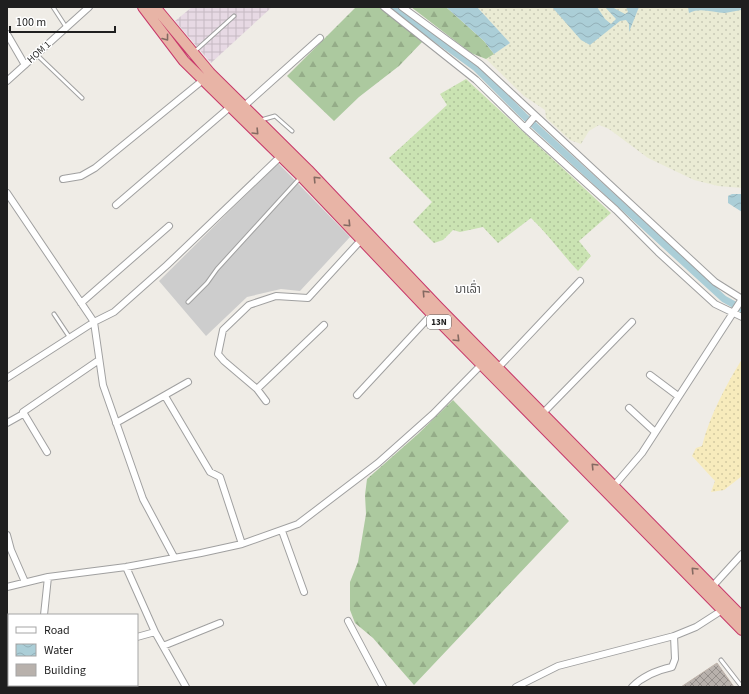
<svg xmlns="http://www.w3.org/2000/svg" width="749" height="694" font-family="'Source Sans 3','Noto Sans Lao',sans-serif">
  <defs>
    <pattern id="industrial-grid" width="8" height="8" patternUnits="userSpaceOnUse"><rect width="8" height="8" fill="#e7d9e4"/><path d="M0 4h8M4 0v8" fill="none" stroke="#c6bac3"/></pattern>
    <pattern id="farmland-dots" width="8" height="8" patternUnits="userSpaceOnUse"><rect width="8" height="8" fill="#eaebd4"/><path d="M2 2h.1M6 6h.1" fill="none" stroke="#c8c9b6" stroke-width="1.8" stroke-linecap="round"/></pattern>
    <pattern id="forest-firs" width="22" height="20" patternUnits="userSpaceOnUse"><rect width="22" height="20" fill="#acc99f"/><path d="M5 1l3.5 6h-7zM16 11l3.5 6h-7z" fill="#94ac88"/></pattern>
    <pattern id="sand-dots" width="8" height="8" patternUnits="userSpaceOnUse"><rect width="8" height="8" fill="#f7ebbc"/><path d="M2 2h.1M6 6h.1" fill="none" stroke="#d3c9a1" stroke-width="1.8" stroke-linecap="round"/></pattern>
    <pattern id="garden-dots" width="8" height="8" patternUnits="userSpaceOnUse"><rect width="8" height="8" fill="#cae3b2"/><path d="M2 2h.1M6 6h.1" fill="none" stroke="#adc299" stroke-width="1.8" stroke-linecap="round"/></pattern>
    <pattern id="water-waves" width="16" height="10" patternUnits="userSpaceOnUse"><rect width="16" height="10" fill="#abced7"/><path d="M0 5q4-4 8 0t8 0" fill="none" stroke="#93b0b8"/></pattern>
    <pattern id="building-cross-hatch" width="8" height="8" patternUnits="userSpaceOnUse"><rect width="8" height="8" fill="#b8b1ac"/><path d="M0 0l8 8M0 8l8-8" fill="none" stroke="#958f8b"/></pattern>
  </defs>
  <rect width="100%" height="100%" fill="#efece6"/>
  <path fill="url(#industrial-grid)" d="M192 7H272L211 63 175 21Z"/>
  <path fill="#cdcdcd" d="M278 163 350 237 300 291 281 289 247 297 206 336 159 281Z"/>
  <path fill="url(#farmland-dots)" d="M477 7H742V188L718 186 694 180 648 158 609 129 599 125 589 131 581 144 570 140 546 118 545 110 524 96 486 59 510 43Z"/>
  <path fill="url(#forest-firs)" d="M356 7H383L424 40 399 66 359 97 334 121 287 76Z
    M411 7H446L484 41 494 54 486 59 471 53Z
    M453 400 569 521 414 685 373 638 355 623 350 610V582L358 562 366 514 365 495 367 479 418 434Z"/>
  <path fill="url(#sand-dots)" d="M742 359V476L724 490 711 492 715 481 692 456 696 448 702 446C710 415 725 387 742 359Z"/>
  <path fill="url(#garden-dots)" d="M466 79 611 213 579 241 591 256 578 271C562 254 548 234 531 218L498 243 483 227 460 232 453 230 443 240 434 243 413 222 432 202 389 158 447 105 440 94Z"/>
  <path fill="url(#water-waves)" d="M446 7H477L510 43 494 54 484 41Z
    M552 7H597L605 19 611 24 616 19 605 7H612L625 14 628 12 626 7H639L629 32V24L626 20 620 21 590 45 581 40Z
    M688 7H742L741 10C736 11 730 12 725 13 713 13 701 7 689 13Z
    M732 194H742V212L728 203V196Z"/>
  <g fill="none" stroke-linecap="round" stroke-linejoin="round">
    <path stroke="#abced7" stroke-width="7" d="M392 7 476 68 524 116 724 299 742 309"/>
  </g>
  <path fill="url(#building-cross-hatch)" stroke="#bfb3aa" d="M717 663 734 687H681Z"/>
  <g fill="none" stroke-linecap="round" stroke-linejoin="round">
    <g stroke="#a0a0a0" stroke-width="5">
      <path id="service" d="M53 7 66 27
        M194 52 234 16
        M37 55 82 98
        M261 120 275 116 292 131
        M188 302 207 283 217 269 300 178
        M54 314 70 338
        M721 660 742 687"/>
    </g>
    <g stroke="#a0a0a0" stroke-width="8">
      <path id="minor" d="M384 7 476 80 525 128 616 210 658 252 715 304 742 317
        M402 7 480 64 715 282 742 299
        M7 34 25 65
        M7 81 89 7
        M243 107 320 38
        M525 128 535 116
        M63 179 81 176 95 168 203 80
        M7 193 94 322 103 385 143 499 174 557
        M116 205 230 107
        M81 303 169 226
        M324 325 257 389 224 361 218 354 223 330 249 305 276 296 308 298 362 239
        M496 370 580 281
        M650 375 678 396
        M7 378 94 322 114 312 167 265 283 154
        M257 389 266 401
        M357 395 432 314
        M165 396 210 472 220 477 242 544
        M629 408 655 432
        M543 413 632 322
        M7 423 23 414
        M116 423 188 382
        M47 452 23 412 99 360
        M613 487 642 453 742 299
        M282 531 304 592
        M7 535 11 550 25 582
        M126 567 155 632 186 687
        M7 587 48 577 126 567 201 553 242 544 298 524 378 463 433 414 483 363
        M711 588 742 554
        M44 615 48 577
        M348 621 383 687
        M137 637 155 632
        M163 646 220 623
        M61 685V687
        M516 687 558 666 674 636 696 627 724 609
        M632 687C642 677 658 670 672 667L675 659 674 636"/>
    </g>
    <g stroke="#c8386a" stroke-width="12">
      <path id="trunk" d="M143 7 184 61 301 176 432 314 742 630
        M155 7 210 73 308 170 438 307 742 617"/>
    </g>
    <use href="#service" stroke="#fff" stroke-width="3"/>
    <use href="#minor" stroke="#fff" stroke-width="6"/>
    <use href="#trunk" stroke="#e8b4a6" stroke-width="10"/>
  </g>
  <defs><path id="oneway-chevron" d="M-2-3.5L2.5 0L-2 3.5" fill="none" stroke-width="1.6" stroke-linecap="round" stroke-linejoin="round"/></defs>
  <g stroke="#846a62">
    <use href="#oneway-chevron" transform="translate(166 38) rotate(52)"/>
    <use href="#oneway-chevron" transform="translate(256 132) rotate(46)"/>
    <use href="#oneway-chevron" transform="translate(316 179) rotate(-134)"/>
    <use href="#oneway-chevron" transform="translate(348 224) rotate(46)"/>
    <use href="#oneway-chevron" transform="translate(425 293) rotate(-133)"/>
    <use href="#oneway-chevron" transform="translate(457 339) rotate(45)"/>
    <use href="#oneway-chevron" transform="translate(594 466) rotate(-134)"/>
    <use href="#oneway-chevron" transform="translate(694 570) rotate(-134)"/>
  </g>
  <g text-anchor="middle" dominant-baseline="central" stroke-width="3" stroke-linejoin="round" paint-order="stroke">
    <rect fill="#fff" stroke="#626262" stroke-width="1" x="427" y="315" width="24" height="14" rx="3"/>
    <g font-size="9" font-weight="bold" fill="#1f1f1f">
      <text x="439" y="322">13N</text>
    </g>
    <g font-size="10" fill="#1f1f1f" stroke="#fff">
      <text transform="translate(39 52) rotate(-42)">HOM 1</text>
    </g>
    <g font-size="12" fill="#525252" stroke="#fff">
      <text x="468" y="289">ນາເລົ່າ</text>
    </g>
  </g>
  <rect width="749" height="694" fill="none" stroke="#1f1f1f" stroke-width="16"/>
  <rect x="8" y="614" width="130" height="72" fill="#ffffff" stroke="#a5a5a5"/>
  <rect x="16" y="627" width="20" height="6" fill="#ffffff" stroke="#a5a5a5"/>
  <text x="44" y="634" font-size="12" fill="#1f1f1f">Road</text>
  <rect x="16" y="644" width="20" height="12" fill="url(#water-waves)" stroke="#a5a5a5"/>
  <text x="44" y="654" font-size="12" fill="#1f1f1f">Water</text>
  <rect x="16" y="664" width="20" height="12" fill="#b8b1ac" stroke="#a5a5a5"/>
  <text x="44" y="674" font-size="12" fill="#1f1f1f">Building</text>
  <path d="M10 26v6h105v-6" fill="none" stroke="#1f1f1f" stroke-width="2"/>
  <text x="16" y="26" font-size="12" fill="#1f1f1f" stroke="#ffffff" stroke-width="3" paint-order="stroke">100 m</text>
</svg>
